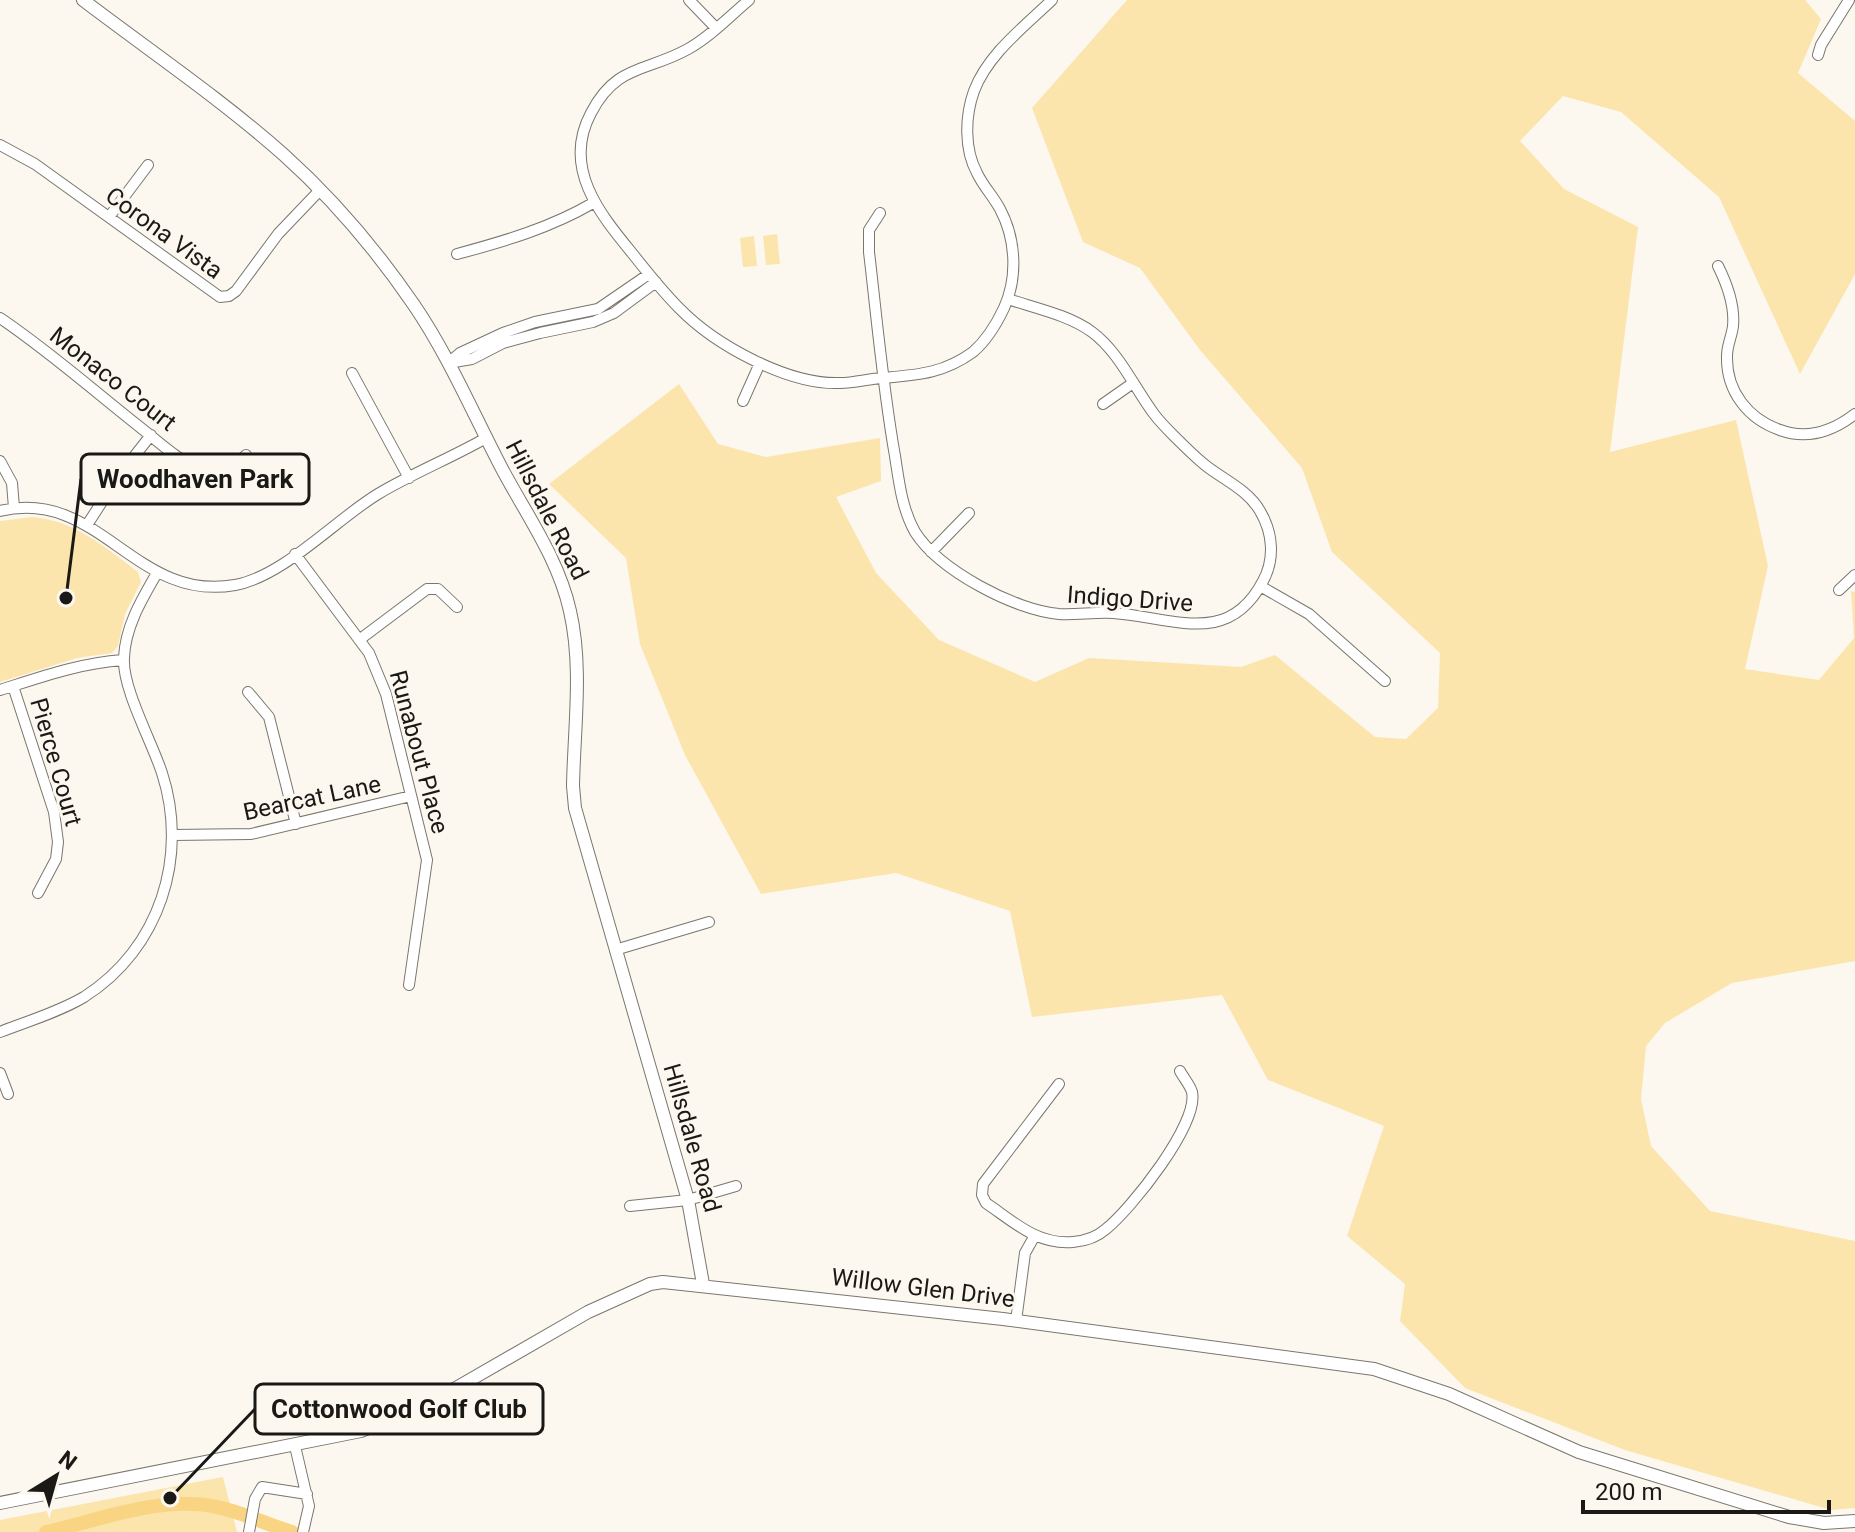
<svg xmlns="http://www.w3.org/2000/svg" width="1855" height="1532" font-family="Roboto,sans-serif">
  <rect width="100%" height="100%" fill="#fcf8ef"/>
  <path fill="#fce4ad" d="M1127 0H1805L1821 19 1798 73 1855 121V274L1800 374 1719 197 1621 112 1563 96 1520 141 1564 189 1638 227 1610 452 1736 420 1768 566 1745 669 1819 680 1854 638 1851 591 1855 592V961L1732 983 1665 1023 1646 1046 1641 1099 1651 1146 1710 1211 1855 1241V1508L1831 1510 1625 1450 1465 1388 1400 1321 1405 1284 1347 1236 1384 1126 1268 1080 1222 995 1032 1017 1010 911 896 873 761 894 685 755 640 644 626 558 549 484 679 384 718 444 766 457 880 438 881 481 836 497 876 573 939 640 1035 682 1089 658 1241 667 1275 655 1375 737 1406 739 1438 708 1440 653 1332 552 1302 468 1200 350 1140 268 1083 242 1032 108Z
    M777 234 780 264 766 265 763 236Z
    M754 236 757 266 743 267 740 238Z
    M32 517C74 520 105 547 138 572L141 582 125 614 118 646 112 653 77 658 0 682V521Z
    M223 1477 237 1532H0V1520Z"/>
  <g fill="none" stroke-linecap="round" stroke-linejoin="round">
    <path stroke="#f9d583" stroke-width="14" d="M46 1532C91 1522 146 1502 191 1504 226 1504 259 1522 292 1532"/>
    <g stroke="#79766e" stroke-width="12">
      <path id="minor" d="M689 0 716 28
        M749 0C730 16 710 37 688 49 647 72 616 64 591 113 562 167 599 213 632 253 647 272 662 291 679 308 715 345 788 385 840 383 854 383 868 379 882 378 916 375 943 374 973 352 987 340 996 325 1004 308 1018 277 1016 239 1000 209 993 196 983 186 977 173 964 149 965 116 974 91 988 54 1024 27 1052 0
        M1818 55 1821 45 1849 0
        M0 145 35 164 220 297 229 296 236 291 278 234 320 190
        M880 213 869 230V252C877 320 883 389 895 456 899 482 902 509 915 532 939 570 1014 610 1059 614 1076 615 1095 612 1113 613 1172 617 1228 648 1263 581 1275 559 1273 533 1260 511 1248 490 1224 480 1205 465 1194 456 1184 446 1174 436 1167 429 1160 422 1154 414 1134 387 1119 352 1092 332 1069 315 1035 308 1008 299
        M109 217 148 165
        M457 254C505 241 550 228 593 203
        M1718 266C1727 284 1735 305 1733 326 1732 336 1727 345 1727 356 1726 391 1748 419 1780 430 1807 440 1833 431 1855 414
        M649 274 598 309 535 322 503 333 460 353 448 363 472 359 503 343 540 333 593 322 614 313 656 282
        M0 318C49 351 94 391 141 428 159 442 180 463 203 469 223 475 232 469 246 455
        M352 373 409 478
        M743 401 760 363
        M1103 404 1133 383
        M0 461 12 483 14 508
        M0 511C99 487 135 603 235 585 284 576 335 520 378 494 413 473 451 458 486 438
        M87 525 118 477 151 435
        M931 552 969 513
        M295 554 369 653 386 694 427 860 409 985
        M1260 586 1309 614 1385 681
        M1839 590 1855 575
        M359 640 427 589H438L457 607
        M13 686 54 812 58 842 56 859 38 893
        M0 690C41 677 80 663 123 660
        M248 692 269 717 296 824
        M173 835 251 834 411 796
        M615 950 709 922
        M0 1032C28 1021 59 1012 84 997 160 949 189 856 162 773 152 742 122 688 124 658 125 627 142 599 157 573
        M0 1073 8 1094
        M1059 1084 983 1184 982 1195 986 1203C1014 1222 1037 1245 1073 1242 1085 1241 1097 1237 1106 1229 1131 1209 1199 1124 1192 1092 1190 1085 1183 1077 1180 1071
        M630 1206 688 1200 736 1186
        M1016 1321 1025 1253 1034 1237
        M295 1446 309 1506 303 1532
        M249 1532 255 1499 262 1487 307 1494"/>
    </g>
    <g stroke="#79766e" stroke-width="14">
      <path id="major" d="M83 0C150 51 221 99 284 155 333 199 377 251 414 305 448 355 472 411 500 465 525 513 558 557 570 611 583 667 574 729 573 786L575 808 688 1200 703 1284
        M0 1503 361 1431 430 1403 588 1312 650 1284 663 1282 1003 1319 1374 1369 1449 1394 1579 1452 1789 1517 1824 1523 1855 1521"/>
    </g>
    <use href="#minor" stroke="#fff" stroke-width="10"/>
    <use href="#major" stroke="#fff" stroke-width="12"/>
  </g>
  <g text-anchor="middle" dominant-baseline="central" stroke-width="6" stroke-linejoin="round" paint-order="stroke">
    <g font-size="24" fill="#1a1916" stroke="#fcf8ef">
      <text transform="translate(164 233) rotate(36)">Corona Vista</text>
      <text transform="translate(113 379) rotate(38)">Monaco Court</text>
      <text transform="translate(547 510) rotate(63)">Hillsdale Road</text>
      <text transform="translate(1130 599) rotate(4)">Indigo Drive</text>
      <text transform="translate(419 752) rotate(75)">Runabout Place</text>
      <text transform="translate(56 762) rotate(74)">Pierce Court</text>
      <text transform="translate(312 798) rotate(-12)">Bearcat Lane</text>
      <text transform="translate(692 1138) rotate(74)">Hillsdale Road</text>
      <text transform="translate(923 1288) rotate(7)">Willow Glen Drive</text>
    </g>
  </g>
  <path fill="none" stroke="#1a1916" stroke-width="3" d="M66 598L81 479M170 1498L255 1409"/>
  <g fill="#1a1916" stroke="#fcf8ef" stroke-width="3">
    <circle cx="66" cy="598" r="8"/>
    <circle cx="170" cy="1498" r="8"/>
  </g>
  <g fill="#fcf8ef" stroke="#1a1916" stroke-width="3">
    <rect x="81" y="454" width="228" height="50" rx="8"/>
    <rect x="255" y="1384" width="288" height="50" rx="8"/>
  </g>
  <g font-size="26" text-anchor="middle" font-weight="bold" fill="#1a1916">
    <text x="195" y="488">Woodhaven Park</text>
    <text x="399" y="1418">Cottonwood Golf Club</text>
  </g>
  <g transform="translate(56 1476) rotate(37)" stroke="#fcf8ef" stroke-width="6" paint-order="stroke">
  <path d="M0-6L14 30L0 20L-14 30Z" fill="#1a1916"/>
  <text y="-12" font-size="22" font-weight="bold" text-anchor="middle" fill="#1a1916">N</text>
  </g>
  <path d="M1583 1500v12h246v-12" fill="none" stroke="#1a1916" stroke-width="4"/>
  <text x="1595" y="1500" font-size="24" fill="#1a1916" stroke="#fcf8ef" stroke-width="6" paint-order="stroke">200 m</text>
</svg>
